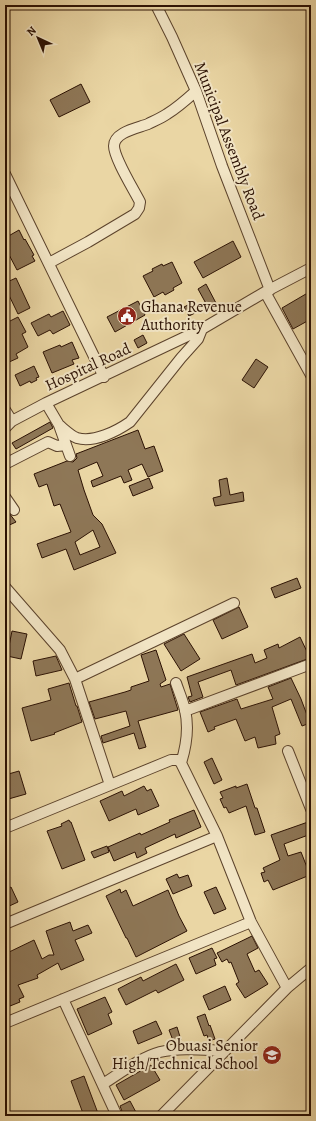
<svg xmlns="http://www.w3.org/2000/svg" width="316" height="1121" font-family="Alegreya,serif">
  <rect width="100%" height="100%" fill="#ead6a4"/>
  <filter id="stains"><feTurbulence type="fractalNoise" baseFrequency=".005" numOctaves="4"/><feColorMatrix values="0 0 0 0 .2 0 0 0 0 .09 0 0 0 0 .02 0 0 0 .5 -.17"/></filter>
  <radialGradient id="worn" r=".72"><stop offset=".6" stop-color="#630" stop-opacity="0"/><stop offset="1" stop-color="#630" stop-opacity=".3"/></radialGradient>
  <path fill="#8e7757" stroke="#2b1103" fill-rule="evenodd" d="M81 84 90 102 59 117 50 100Z
    M19 230 24 240 25 239 34 255 32 256 35 261 17 270 5 247V238Z
    M233 241 241 257 203 278 194 262Z
    M172 262 182 283 173 288 174 290 165 295 163 292 154 297 143 276 153 271 152 269 162 264 163 266Z
    M16 278 30 308 18 314 5 287V283Z
    M206 284 217 305 209 309 198 289Z
    M311 291V319L293 329 282 308Z
    M138 301 145 315 115 332 107 317Z
    M192 303 197 312 189 316 184 307Z
    M63 311 70 325 53 334 50 330 38 336 31 323 49 314 51 317Z
    M18 317 26 332 22 334 28 347 16 354 18 358 7 363 5 358V324L8 323V322Z
    M143 335 147 343 138 348 134 340Z
    M72 342 79 358 72 360 74 364 52 373 43 352 60 345 61 347Z
    M256 359 268 367 254 388 242 380Z
    M34 366 39 377 36 378 37 380 31 383 30 381 20 386 15 375Z
    M50 422 53 428 16 449 12 443Z
    M138 430 145 449 154 446 163 471 148 477 142 464 128 470 132 480 124 483 121 476 93 487 91 481 103 476 97 462 78 470 84 490 93 515 102 524 116 553 74 570 66 549 42 558 37 544 71 532 60 504 54 506 47 484 39 487 34 474 67 461 73 462 77 458 76 454ZM93 530 100 547 80 555 75 542Z
    M149 478 153 488 133 496 129 486Z
    M227 478 230 495 243 492 244 501 215 506 213 498 221 496 219 480Z
    M5 508 16 522 5 527Z
    M297 578 301 588 275 598 271 588Z
    M239 607 248 627 222 639 213 620Z
    M12 631 27 634 21 659 7 656Z
    M184 634 200 659 181 671 164 644Z
    M300 637 310 658 236 685 231 670 198 682 203 697 190 702 188 697 192 696 187 677 252 654 255 663 267 658 264 650 278 644 279 648Z
    M156 650 166 680 160 684 161 687 170 684 178 710 138 721 146 747 139 749 134 733 103 743 101 736 130 726 126 711 95 719 89 702 125 692 131 690V687L149 681 141 655Z
    M56 656 62 670 36 676 33 661Z
    M291 678 301 699 310 723 302 726 291 699 272 707 280 734 275 736 276 744 258 748 255 737 245 741 236 719 214 727 215 729 208 732 200 712 237 699 241 709 273 699 268 687Z
    M69 683 76 706H77L82 722 54 733 55 734 31 741 22 708 51 700 48 689Z
    M212 758 222 780 214 784 204 762Z
    M19 771 26 794 5 800V775Z
    M247 784 255 808H257L265 832 255 835 246 806 229 813 226 807 224 808 220 799 223 798 220 792 236 786V788Z
    M144 786 147 791 151 789 159 806 138 815 136 809 109 821 100 801 122 791 124 796Z
    M194 810 201 827 176 838 175 834 145 848 147 853 137 858 135 852 114 861 108 847 140 833 141 835 170 822 169 820Z
    M69 820 70 822H71L85 860 62 869 47 831 62 826 61 824Z
    M308 822 311 829V834L284 844 288 856 301 852 310 875 273 890 268 880 264 882 261 873 265 872 263 868 280 860 271 835Z
    M107 846 109 852 94 858 91 852Z
    M177 874 179 878 188 875 192 886 173 894 166 879Z
    M11 887 18 902 5 908V890Z
    M216 887 226 909 214 914 204 892Z
    M120 889 121 893 126 890 133 906 168 890 179 916 187 931 136 957 127 938H126L106 896Z
    M70 922 73 931 88 925 92 933 75 940 84 960 61 970 58 963 37 975 38 978 18 985 24 997 19 999 20 1002 5 1008V954L34 940 42 959 49 955H54L46 931Z
    M252 936 258 948 247 954 255 972 259 970 268 984 245 998 236 984 239 982 231 962 229 963 227 959 222 962 217 953Z
    M212 948 217 958 214 959 216 965 196 974 189 958Z
    M176 964 184 980 158 993 156 990 126 1005 118 989 141 977 143 981Z
    M225 986 231 1000 209 1010 203 996Z
    M105 997 112 1012 108 1014 112 1024 88 1035 77 1009Z
    M205 1014 209 1026 210 1025 215 1039 209 1041 207 1035 204 1036 197 1017Z
    M156 1021 162 1034 138 1044 133 1031Z
    M177 1027 181 1040 174 1043 169 1030Z
    M151 1065 160 1080 124 1100 116 1085Z
    M84 1076 99 1116H84L71 1081Z
    M130 1101 138 1116H124L123 1114 120 1106Z"/>
  <g fill="none" stroke-linecap="round" stroke-linejoin="round">
    <g stroke="#5b422b" stroke-width="12">
      <path id="minor" d="M156 5 172 37 196 91 222 166 270 290
        M5 174 104 377
        M49 263 88 242 135 214 139 208 140 202C134 190 114 158 114 146 114 132 138 128 148 124 154 121 161 118 167 114 177 108 186 100 196 91
        M265 292 311 375
        M46 403 59 425 70 456
        M5 410 12 421
        M59 425C64 429 71 436 77 438 94 443 117 431 130 422L181 358 198 339 202 329
        M5 428 12 421 46 403 202 329 265 292 311 268
        M5 464 48 442 57 446 66 445
        M5 497 14 510
        M5 587 60 650 75 679 110 785
        M75 679 234 603
        M176 683C179 692 183 701 185 710 189 727 186 747 181 763
        M185 711 311 664
        M288 751 311 809
        M5 828 171 760H178L181 763 217 836 251 922 287 988
        M5 924 217 836
        M63 999 117 1116
        M5 1023 251 922
        M103 1084C119 1074 141 1057 160 1052 181 1047 204 1050 225 1051
        M161 1116 287 988 311 968"/>
    </g>
    <use href="#minor" stroke="#f1e4c4" stroke-width="10"/>
  </g>
  <defs>
    <g id="civic-disc" transform="scale(1)"><circle r="9.5" fill="#8f2418" stroke="#f1e4c4"/><path d="M-.6-6.5H3V-4.5H.6V-3L4-1V1h2V6H-6V1h2V-1L-.6-3ZM-1.2 2.5V6h2.4V2.5Z" fill="#fff"/></g>
    <g id="school-disc" transform="scale(1)"><circle r="9.5" fill="#8f2418" stroke="#f1e4c4"/><path d="M0-5L7-2L0 1L-7-2ZM-4 1L0 2.5L4 1V4Q0 6-4 4Z" fill="#fff"/></g>
  </defs>
  <g fill-rule="evenodd">
    <use href="#civic-disc" x="127" y="316"/>
    <use href="#school-disc" x="272" y="1055"/>
  </g>
  <g text-anchor="middle" dominant-baseline="central" stroke-width="4" stroke-linejoin="round" paint-order="stroke">
    <g font-size="16" fill="#2b1103" stroke="#f1e4c4">
      <text transform="translate(229 141) rotate(69)">Municipal Assembly Road</text>
      <text transform="translate(88 367) rotate(-25)">Hospital Road</text>
    </g>
    <g font-size="16" fill="#2b1103" stroke="#f1e4c4" text-anchor="start">
      <text x="141" y="307">Ghana Revenue<tspan x="141" dy="18">Authority</tspan></text>
      <text x="258" y="1046" text-anchor="end">Obuasi Senior<tspan x="258" dy="18">High/Technical School</tspan></text>
    </g>
  </g>
  <rect width="316" height="1121" fill="none" stroke="#ead6a4" stroke-width="20"/>
  <rect x="6" y="6" width="304" height="1109" fill="none" stroke="#2b1103" stroke-width="2"/>
  <rect x="10" y="10" width="296" height="1101" fill="none" stroke="#2b1103"/>
  <g transform="translate(38 38) rotate(316)" stroke="#f1e4c4" stroke-width="3" paint-order="stroke">
  <path d="M0-3L7 15L0 10L-7 15Z" fill="#2b1103"/>
  <text y="-6" font-size="11" font-weight="bold" text-anchor="middle" fill="#2b1103">N</text>
  </g>
  <rect width="100%" height="100%" filter="url(#stains)"/>
  <rect width="100%" height="100%" fill="url(#worn)"/>
</svg>
